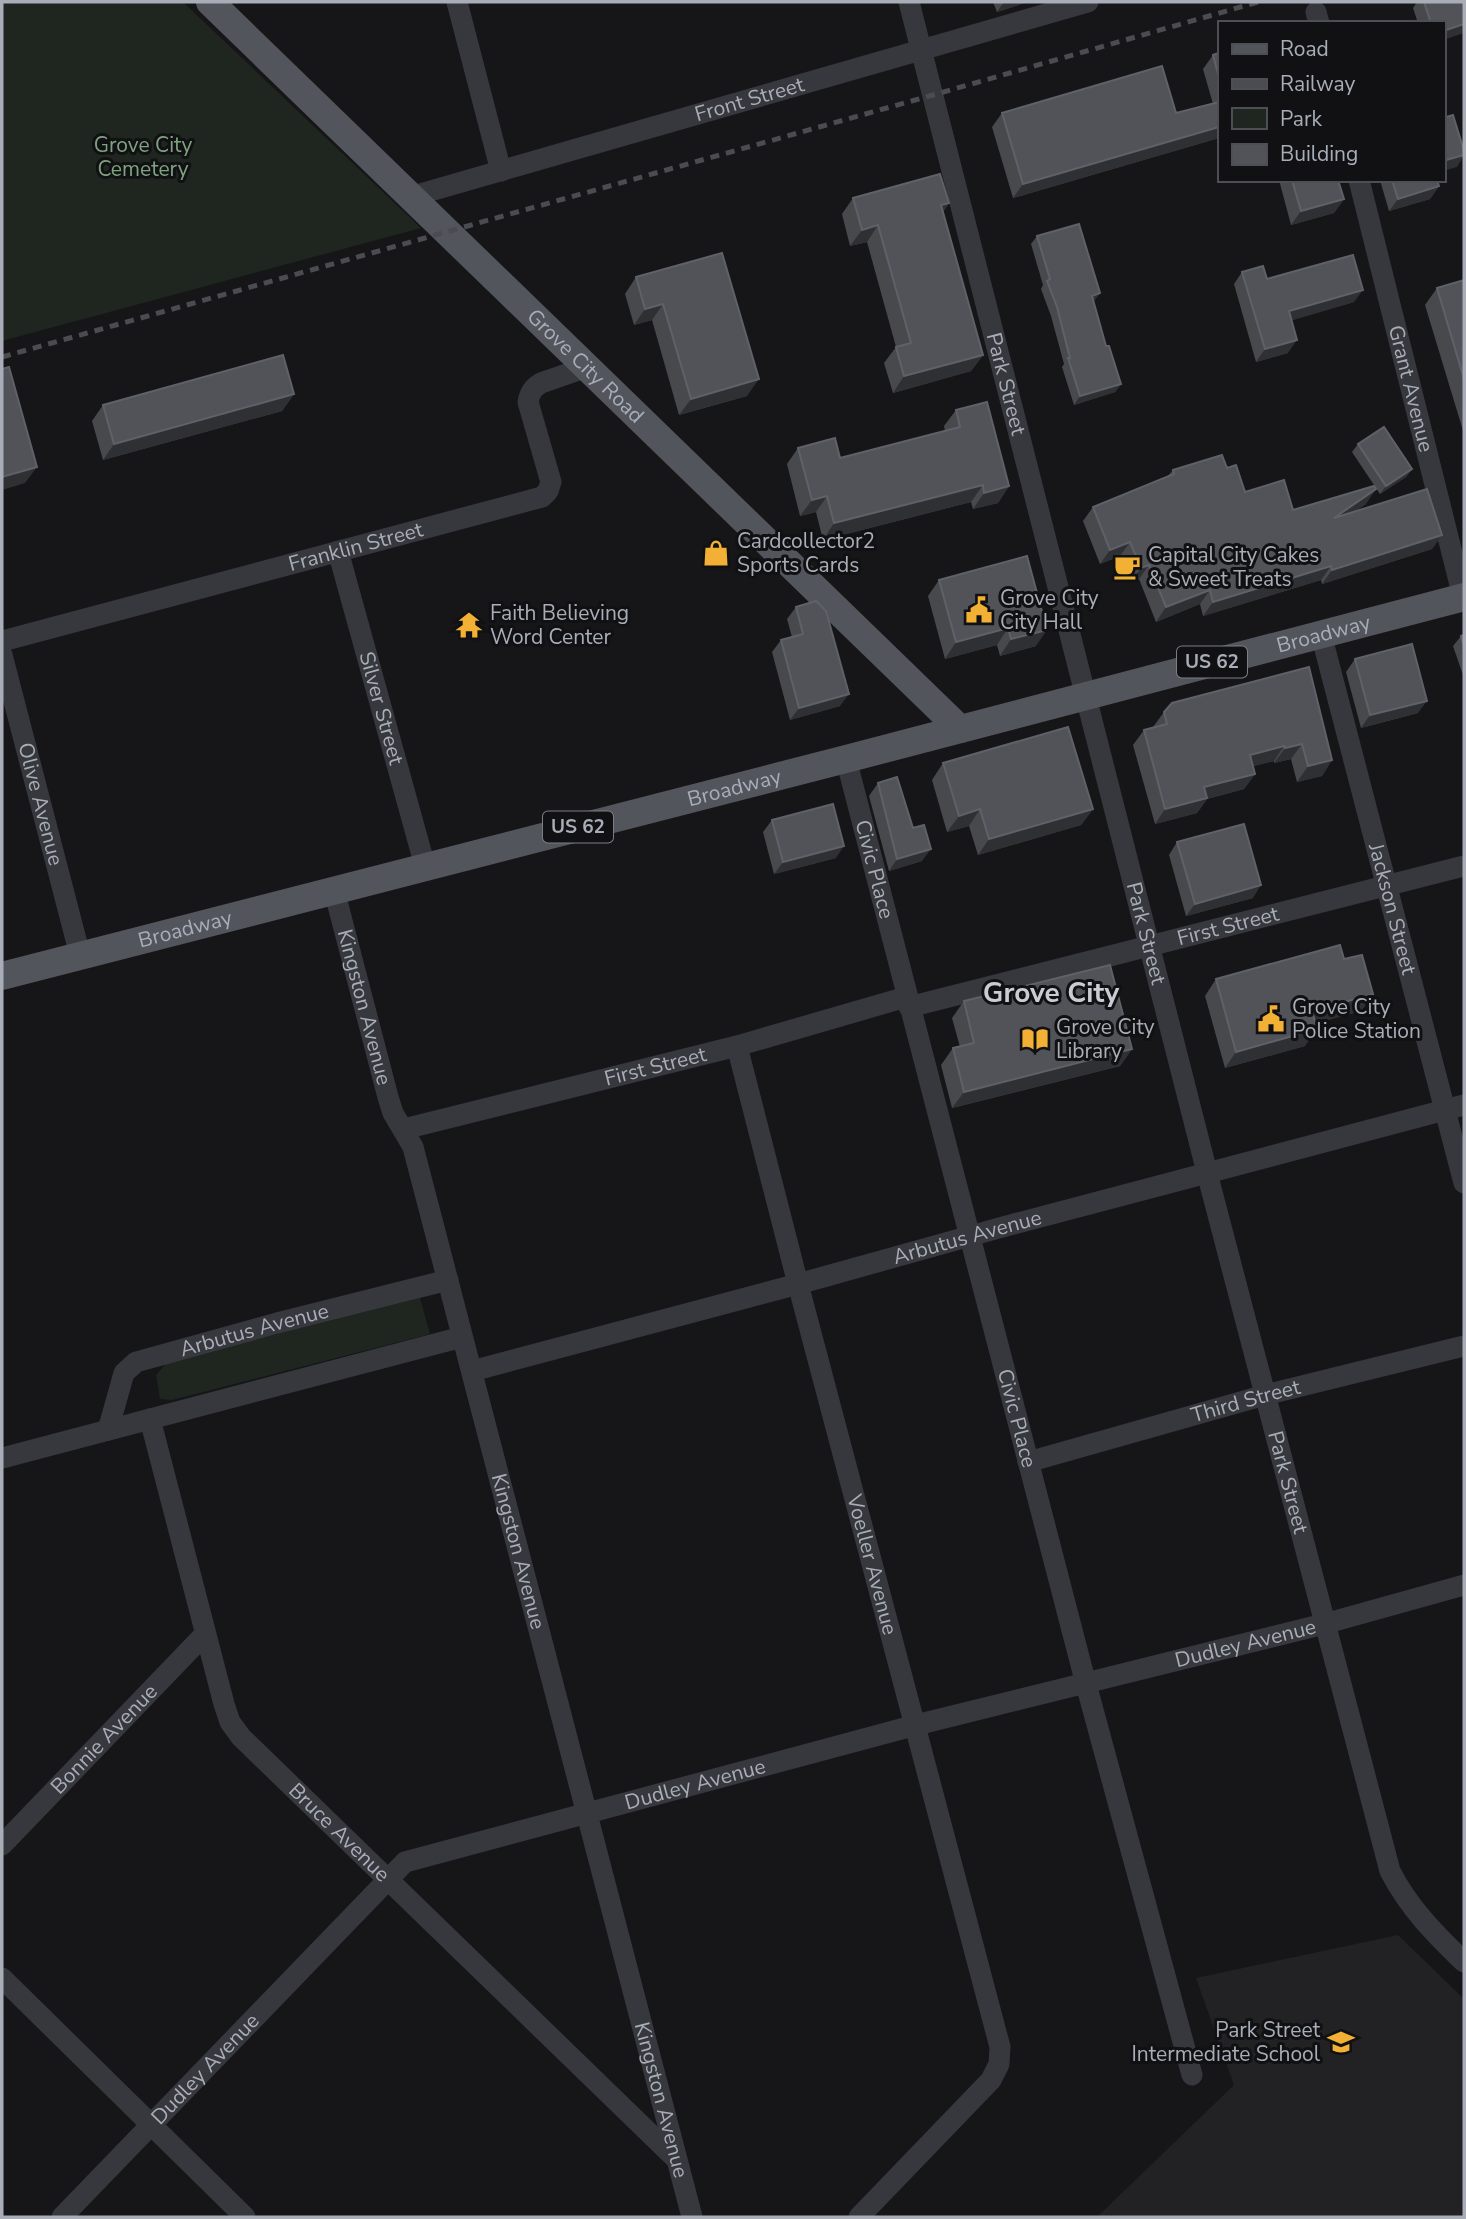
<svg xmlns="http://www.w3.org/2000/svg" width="1466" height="2219" font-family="'Nunito Sans',sans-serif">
  <rect width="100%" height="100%" fill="#161618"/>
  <path fill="#222225" d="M1398 1935 1464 1999V2217H1097L1234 2085 1196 1978Z"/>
  <path fill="#1e261f" d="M2 2H183L421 228 2 341Z
    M420 1298 430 1334 172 1400 160 1399 156 1375 169 1360Z"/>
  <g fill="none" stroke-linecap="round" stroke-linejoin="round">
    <g stroke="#37383d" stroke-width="21">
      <path d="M457 2 501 171"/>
      <path id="s1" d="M909 2 1212 1192 1390 1871C1409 1908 1435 1934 1464 1962"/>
      <path d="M1316 12 1319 23"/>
      <path id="s2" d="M1359 180 1463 597"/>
      <path id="s3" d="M413 196 1088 2"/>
      <path id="s4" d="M338 551 425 866"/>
      <path id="s5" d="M1321 634 1464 1183"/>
      <path id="s6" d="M2 641 542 497 548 491 551 482 528 402C530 392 533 388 541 383L587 367"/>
      <path id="s7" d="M2 655 80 955"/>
      <path id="s8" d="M846 759 1086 1684 1192 2075"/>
      <path id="s9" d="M334 890 388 1097 393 1113 413 1147 692 2217"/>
      <path id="s10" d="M909 1007 1464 866"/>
      <path id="s11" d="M737 1046 798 1284 1000 2047 999 2064 991 2080 859 2217"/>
      <path id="s12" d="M404 1129 737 1046 906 997"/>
      <path id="s13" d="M472 1371 798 1284 999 1228 1464 1105"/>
      <path id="s14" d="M150 1419 224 1704 230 1722 241 1737 674 2157"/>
      <path id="s15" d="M108 1430 124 1373 136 1362 277 1323 448 1280"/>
      <path d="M2 1458 462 1337"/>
      <path id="s16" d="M1028 1462 1265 1395 1464 1346"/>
      <path id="s17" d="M2 1845 205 1634"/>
      <path d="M2 1978 245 2217"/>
      <path id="s18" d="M62 2217 405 1862 916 1725 1324 1624 1464 1585"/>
    </g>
    <g stroke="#53555c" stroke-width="28">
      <path id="s19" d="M210 2 960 729"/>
      <path id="s20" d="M2 976 846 759 1464 597"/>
    </g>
    <path stroke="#4a4c52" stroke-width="5" stroke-dasharray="9 7" stroke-linecap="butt" d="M2 357 933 95 1258 2"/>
  </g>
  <path fill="#47494d" d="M993 2H1028L997 12Z
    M1417 2H1424L1443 23H1418L1413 8Z
    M1219 53V138L1013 198 992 127 1002 113H1176L1213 104 1203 69 1213 55Z
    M1279 180H1338L1344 199 1334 213 1291 225Z
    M1380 180H1437L1439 186 1430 199 1389 211Z
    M853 198 949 203 943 212 983 355 971 371 893 393 884 363 896 347 867 242 850 246 842 214Z
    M1037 236 1100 293 1093 302 1106 346 1121 384 1115 392 1074 405 1062 367 1064 364 1051 316 1041 289 1043 285 1031 244Z
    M722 253 747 396 679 415 652 320 634 325 625 294 636 277Z
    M1242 272 1267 279 1354 302 1291 320 1288 353 1256 362 1234 284Z
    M1464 280V434L1425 305 1437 288Z
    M294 394 282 411 103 460 92 421 103 405Z
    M956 410 1009 486 998 503 973 509 971 502 823 540 816 512 800 516 787 464 798 448 840 458 945 431 944 426Z
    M1358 444 1412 469 1406 477 1380 494 1352 452Z
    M1227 468 1245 492 1293 510 1366 504 1355 511 1442 535 1432 549 1322 584 1321 580 1203 616 1200 604 1156 622 1139 579 1131 582 1120 556 1100 564 1083 521 1093 507 1167 477 1173 470Z
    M939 580 1036 646 1000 656 997 645 945 659 928 596Z
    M796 607 840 706 790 720 772 652 781 640 792 637 787 619Z
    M1464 635V678L1453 646 1461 636Z
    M1355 659 1418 713 1361 728 1346 672Z
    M1309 667 1332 760 1322 776 1297 782 1291 759 1274 763V761L1253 766 1255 774 1244 789 1207 799 1197 813 1155 824 1133 745 1144 730 1153 727 1164 712Z
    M943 763 1093 809 1081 825 978 855 969 826 947 832 932 780Z
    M878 783 922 861 889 871 869 796Z
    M772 820 836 858 774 874 763 832Z
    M1177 842 1253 898 1186 916 1169 855Z
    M1344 959 1373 994 1361 1011 1315 1023 1305 1046 1225 1068 1205 996 1216 979Z
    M964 1001 1132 1049 1120 1066 952 1108 941 1065 953 1048 960 1047 952 1018Z"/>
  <path fill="#2f3033" d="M1004 2H1028L997 12Z
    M1464 24V33L1443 40V31Z
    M1219 127V138L1013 198 1023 184Z
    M1464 155 1457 167 1443 171V161Z
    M1439 186 1430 199 1389 211 1398 199Z
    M1344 199 1334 213 1291 225 1301 211Z
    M949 203 937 220 941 205Z
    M878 225 867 242 850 246 862 230Z
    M1363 290 1354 302 1280 324 1289 311Z
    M1100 293 1094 301 1086 304 1092 296Z
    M663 304 652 320 634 325 645 309Z
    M1297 340 1288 353 1256 362 1265 349Z
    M983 355 971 371 893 393 904 376Z
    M759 379 747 396 679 415 691 399Z
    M1121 384 1115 392 1074 405 1080 396Z
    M294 394 282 411 103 460 114 444Z
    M37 467 25 483 2 490V477Z
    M1412 469 1406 477 1380 494 1386 486Z
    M983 485 971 502 823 540 834 523Z
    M1009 486 998 503 973 509 984 493Z
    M1376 489 1366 504 1324 532 1334 518Z
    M827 496 816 512 800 516 812 500Z
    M1442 535 1432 549 1322 584 1332 570Z
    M1130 542 1120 556 1100 564 1110 550Z
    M1149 565 1139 579 1131 582 1141 568Z
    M1331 566 1321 580 1203 616 1213 602Z
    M1210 590 1200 604 1156 622 1166 607Z
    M1008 628 997 645 945 659 956 642Z
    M1047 630 1036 646 1000 656 1011 639Z
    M849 694 840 706 790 720 799 708Z
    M1427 701 1418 713 1361 728 1370 715Z
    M1302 744 1291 759 1274 763 1285 748Z
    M1284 746 1274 761 1239 770 1250 755Z
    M1332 760 1322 776 1297 782 1308 766Z
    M1255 774 1244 789 1207 799 1197 813 1155 824 1165 809 1204 787Z
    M980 809 969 826 947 832 959 816Z
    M1093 809 1081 825 978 855 989 839Z
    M844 846 836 858 774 874 783 862Z
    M931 849 922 861 889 871 897 859Z
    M1261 885 1253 898 1186 916 1195 904Z
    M1373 994 1361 1011 1300 1028 1312 1011Z
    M1317 1029 1305 1046 1225 1068 1236 1052Z
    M1132 1049 1120 1066 952 1108 964 1092Z"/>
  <path fill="#525359" stroke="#5f6168" stroke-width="2" d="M1424 2H1464V24L1443 31V23H1431Z
    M1219 53V78L1213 55Z
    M1162 66 1176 113 1219 102V127L1023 184 1002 113Z
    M1453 115 1464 151V155L1443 161V118Z
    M940 174 949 203 941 205 983 355 904 376 896 347 911 343 878 225 862 230 853 198Z
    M1292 180H1338L1344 199 1301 211Z
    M1392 180H1437L1439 186 1398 199Z
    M1079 224 1100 293 1092 296 1106 346H1109L1121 384 1080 396 1068 358H1070L1057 307 1047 281 1050 279 1037 236Z
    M722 253 759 379 691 399 663 304 645 309 636 277Z
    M1353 255 1363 290 1289 311 1297 340 1265 349 1242 272 1263 266 1267 279Z
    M1464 280V379L1437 288Z
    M283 355 294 394 114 444 103 405Z
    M9 367 37 467 2 477V369Z
    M987 402 1009 486 984 493 983 485 834 523 827 496 812 500 798 448 835 438 840 458 960 427 956 410Z
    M1384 427 1412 469 1386 486 1358 444Z
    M1222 455 1227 468 1236 465 1245 492 1284 480 1293 510 1374 486 1376 489 1334 518 1427 489 1442 535 1332 570 1331 566 1213 602 1210 590 1166 607 1149 565 1141 568 1130 542 1110 550 1093 507 1174 474 1173 470Z
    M1027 556 1047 630 1011 639 1008 628 956 642 939 580Z
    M816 601 826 611 849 694 799 708 781 640 803 634 796 607Z
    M1464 635V647L1461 636Z
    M1412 644 1427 701 1370 715 1355 659Z
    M1309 667 1332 760 1308 766 1302 744 1285 748 1284 746 1250 755 1255 774 1204 787 1207 798 1165 809 1144 730 1167 724 1164 712 1172 703Z
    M1068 727 1093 809 989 839 980 809 959 816 943 763Z
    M897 777 913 828 924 825 931 849 897 859 878 783Z
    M833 804 844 846 783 862 772 820Z
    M1244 824 1261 885 1195 904 1177 842Z
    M1340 945 1344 959 1362 955 1373 994 1312 1011 1317 1029 1236 1052 1216 979Z
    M1110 965 1132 1049 964 1092 953 1048 974 1043 964 1001Z"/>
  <defs>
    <g id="shop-bare" transform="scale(2.1)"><path d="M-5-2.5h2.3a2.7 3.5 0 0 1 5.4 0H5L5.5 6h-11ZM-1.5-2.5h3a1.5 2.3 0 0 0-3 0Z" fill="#f2b134" stroke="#111113" stroke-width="2.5" paint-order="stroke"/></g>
    <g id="cafe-bare" transform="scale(2.1)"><path d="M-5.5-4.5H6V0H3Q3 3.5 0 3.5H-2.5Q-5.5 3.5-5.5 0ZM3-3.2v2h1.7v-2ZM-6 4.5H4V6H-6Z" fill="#f2b134" stroke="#111113" stroke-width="2.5" paint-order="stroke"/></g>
    <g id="civic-bare" transform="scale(2.1)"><path d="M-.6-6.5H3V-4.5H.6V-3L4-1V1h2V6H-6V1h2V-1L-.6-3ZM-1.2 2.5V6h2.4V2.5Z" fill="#f2b134" stroke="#111113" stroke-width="2.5" paint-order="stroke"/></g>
    <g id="temple-bare" transform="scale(2.1)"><path d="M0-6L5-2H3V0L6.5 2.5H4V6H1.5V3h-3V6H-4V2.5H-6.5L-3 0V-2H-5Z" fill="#f2b134" stroke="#111113" stroke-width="2.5" paint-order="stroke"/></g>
    <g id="library-bare" transform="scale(2.1)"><path d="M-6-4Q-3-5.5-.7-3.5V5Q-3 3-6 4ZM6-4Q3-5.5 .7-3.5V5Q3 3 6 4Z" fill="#f2b134" stroke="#111113" stroke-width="2.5" paint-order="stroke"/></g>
    <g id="school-bare" transform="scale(2.1)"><path d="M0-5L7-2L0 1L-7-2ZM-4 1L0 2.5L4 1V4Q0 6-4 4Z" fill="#f2b134" stroke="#111113" stroke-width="2.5" paint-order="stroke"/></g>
  </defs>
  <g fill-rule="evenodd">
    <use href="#shop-bare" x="716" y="553"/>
    <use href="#cafe-bare" x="1127" y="567"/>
    <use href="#civic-bare" x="979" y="610"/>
    <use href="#temple-bare" x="469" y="625"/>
    <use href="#civic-bare" x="1271" y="1019"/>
    <use href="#library-bare" x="1035" y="1039"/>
    <use href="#school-bare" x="1341" y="2042"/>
  </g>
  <g text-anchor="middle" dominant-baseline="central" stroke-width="6" stroke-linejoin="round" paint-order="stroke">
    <g fill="#111113" stroke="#7b7e86" stroke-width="2">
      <rect x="1177" y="646.5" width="70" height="31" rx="5"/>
      <rect x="543" y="811.5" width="70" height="31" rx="5"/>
    </g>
    <g font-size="19" font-weight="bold" fill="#a8adb8">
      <text x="1212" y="662">US 62</text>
      <text x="578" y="827">US 62</text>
    </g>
    <g font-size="21" fill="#a8adb8" stroke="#111113">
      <text stroke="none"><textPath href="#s3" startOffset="350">Front Street</textPath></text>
      <text stroke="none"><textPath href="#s19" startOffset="523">Grove City Road</textPath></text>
      <text stroke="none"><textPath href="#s1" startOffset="394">Park Street</textPath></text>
      <text stroke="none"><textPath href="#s2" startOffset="215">Grant Avenue</textPath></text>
      <text stroke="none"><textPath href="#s6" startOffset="366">Franklin Street</textPath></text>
      <text stroke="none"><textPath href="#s20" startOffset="1365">Broadway</textPath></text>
      <text stroke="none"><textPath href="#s4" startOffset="163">Silver Street</textPath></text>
      <text stroke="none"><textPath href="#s20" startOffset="756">Broadway</textPath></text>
      <text stroke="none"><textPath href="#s7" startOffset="154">Olive Avenue</textPath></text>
      <text stroke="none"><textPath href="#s8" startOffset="114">Civic Place</textPath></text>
      <text stroke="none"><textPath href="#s5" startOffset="284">Jackson Street</textPath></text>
      <text stroke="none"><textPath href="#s10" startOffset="329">First Street</textPath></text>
      <text stroke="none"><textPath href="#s20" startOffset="189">Broadway</textPath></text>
      <text stroke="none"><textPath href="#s1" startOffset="961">Park Street</textPath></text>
      <text stroke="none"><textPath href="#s9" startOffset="121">Kingston Avenue</textPath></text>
      <text stroke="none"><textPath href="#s12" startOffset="259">First Street</textPath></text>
      <text stroke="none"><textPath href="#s13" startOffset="513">Arbutus Avenue</textPath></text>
      <text stroke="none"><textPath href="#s15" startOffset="198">Arbutus Avenue</textPath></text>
      <text stroke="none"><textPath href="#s16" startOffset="226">Third Street</textPath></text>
      <text stroke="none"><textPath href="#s8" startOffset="681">Civic Place</textPath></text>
      <text stroke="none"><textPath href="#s1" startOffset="1528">Park Street</textPath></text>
      <text stroke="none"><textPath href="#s9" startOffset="688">Kingston Avenue</textPath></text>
      <text stroke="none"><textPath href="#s11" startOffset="536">Voeller Avenue</textPath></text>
      <text stroke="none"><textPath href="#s18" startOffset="1362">Dudley Avenue</textPath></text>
      <text stroke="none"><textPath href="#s17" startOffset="147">Bonnie Avenue</textPath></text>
      <text stroke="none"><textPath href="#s18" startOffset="794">Dudley Avenue</textPath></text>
      <text stroke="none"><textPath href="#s14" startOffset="469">Bruce Avenue</textPath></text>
      <text stroke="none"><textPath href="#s18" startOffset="206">Dudley Avenue</textPath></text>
      <text stroke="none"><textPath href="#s9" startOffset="1255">Kingston Avenue</textPath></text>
    </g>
    <g font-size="21" fill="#7fa381" stroke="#111113">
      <text x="143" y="145">Grove City<tspan x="143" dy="24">Cemetery</tspan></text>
    </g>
    <g font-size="21" fill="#a8adb8" stroke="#111113" text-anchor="start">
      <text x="737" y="541">Cardcollector2<tspan x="737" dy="24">Sports Cards</tspan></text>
      <text x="1148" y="555">Capital City Cakes<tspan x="1148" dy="24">&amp; Sweet Treats</tspan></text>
      <text x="1000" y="598">Grove City<tspan x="1000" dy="24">City Hall</tspan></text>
      <text x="490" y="613">Faith Believing<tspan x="490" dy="24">Word Center</tspan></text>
      <text x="1292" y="1007">Grove City<tspan x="1292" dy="24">Police Station</tspan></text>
      <text x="1056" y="1027">Grove City<tspan x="1056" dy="24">Library</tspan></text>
      <text x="1320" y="2030" text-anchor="end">Park Street<tspan x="1320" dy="24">Intermediate School</tspan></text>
    </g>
    <g font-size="28" font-weight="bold" fill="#c9ccd4" stroke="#111113">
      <text x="1051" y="993">Grove City</text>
    </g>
  </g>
  <rect width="1466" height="2219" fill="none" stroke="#a8adb8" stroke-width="7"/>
  <rect x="1218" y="21" width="228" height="161" fill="#111113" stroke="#4d4f55" stroke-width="2"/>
  <rect x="1232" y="44" width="35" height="10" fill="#53555c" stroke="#4d4f55" stroke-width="2"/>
  <text x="1280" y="56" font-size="21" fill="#a8adb8">Road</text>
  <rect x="1232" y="79" width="35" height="10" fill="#4a4c52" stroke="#4d4f55" stroke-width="2"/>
  <text x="1280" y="91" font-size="21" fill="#a8adb8">Railway</text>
  <rect x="1232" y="108" width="35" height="21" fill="#1e261f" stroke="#4d4f55" stroke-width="2"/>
  <text x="1280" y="126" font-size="21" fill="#a8adb8">Park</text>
  <rect x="1232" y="144" width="35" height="21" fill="#525359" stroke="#4d4f55" stroke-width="2"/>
  <text x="1280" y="161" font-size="21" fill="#a8adb8">Building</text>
</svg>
